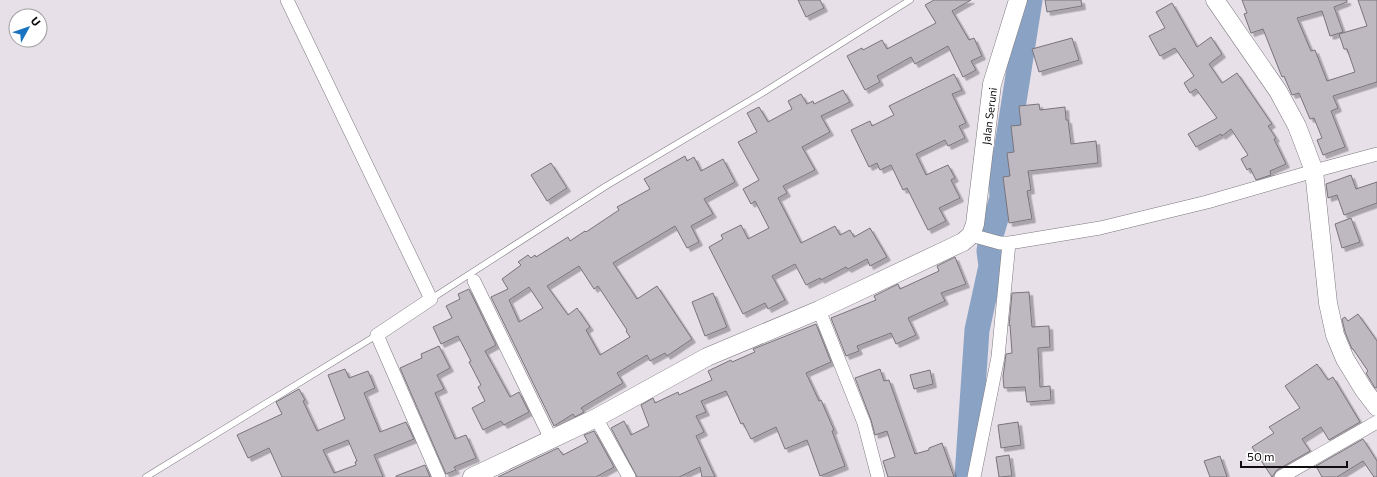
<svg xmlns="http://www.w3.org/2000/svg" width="1377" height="477" font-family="Commissioner,sans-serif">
  <defs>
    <filter id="shadow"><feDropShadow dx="3.5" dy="3.5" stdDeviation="0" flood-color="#0004"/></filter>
  </defs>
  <rect width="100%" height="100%" fill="#e7e0e8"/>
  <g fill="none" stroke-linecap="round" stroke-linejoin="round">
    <path stroke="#8aa3c4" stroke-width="25" d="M967 477 977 330 991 266 989 251 992 232 1002 198 1001 166 1006 152 1030 0"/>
  </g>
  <path fill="#beb8c0" stroke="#79747b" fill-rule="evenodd" filter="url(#shadow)" d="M798 0H820L824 8 806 17Z
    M934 0H971L952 11 969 40 974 38 982 56 971 61 976 70 963 77 948 46 915 64 911 57 877 76 880 82 865 90 847 56 862 48 863 50 882 40 887 49 936 23 925 5Z
    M1045 0H1081L1082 6 1047 12Z
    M1242 0H1347V2L1334 7 1343 32 1330 36 1322 11 1297 18 1311 51 1315 50 1327 81 1355 72 1347 49H1344L1339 34 1367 26 1358 0H1377V82L1333 96 1338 108 1331 111 1345 147 1323 155 1317 140 1322 138 1314 118 1310 119 1299 93 1292 95 1284 76 1282 77 1263 29 1251 33 1244 14 1247 13Z
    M1172 3 1197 47 1211 37 1222 54 1209 64 1222 83 1237 73 1272 124 1268 126 1276 138 1274 139 1286 164 1270 171 1271 175 1256 180 1250 168 1247 170 1241 159 1248 155 1231 129 1222 136 1221 134 1196 147 1188 134 1217 118 1196 89 1190 93 1184 83 1194 76 1175 48 1160 56 1149 36 1165 28 1156 12Z
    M1072 38 1079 60 1039 72 1032 49Z
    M954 74 962 90 952 94 966 123 959 126 965 138 948 146 945 140 916 154 926 175 948 165 955 178 951 180 960 198 939 208 946 221 928 230 907 188 903 190 891 165 880 170 877 163 869 167 851 130 870 121 872 126 894 115 889 106Z
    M843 90 850 102 821 116 830 132 802 147 815 170 783 186 787 193 778 198 801 243 835 226 840 235 850 230 854 237 870 228 887 257 870 266 867 259 848 269 846 267 821 280 820 278 806 285 795 264 772 276 785 300 768 309 765 303 743 314 709 247 723 239 721 235 741 225 748 239 769 228 755 201 751 204 743 189 759 180 738 142 757 132 747 113 759 107 768 122 792 109 788 101 801 94 807 104 813 101 814 104Z
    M1039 104 1040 110 1065 107 1066 120H1068L1071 144 1096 141 1098 163 1028 171 1031 190 1027 191 1032 219 1009 223 1003 177 1010 176 1007 153 1014 152 1011 126 1021 125 1019 106Z
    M685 156 687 161 694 157 701 171 723 159 735 182 704 199 713 214 691 226 699 242 687 248 675 226 613 263 637 299 657 286 692 339 667 356 665 353 650 361 647 355 617 373 623 383 581 408 584 412 575 417 573 414 554 426 491 297 508 289 502 279 521 265 518 262 528 255 531 258 535 255 536 257 568 237 570 241 585 231 586 232 619 210 617 207 650 189 644 179ZM579 266 594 289 598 286 627 330 626 331 630 337 600 355 586 330 590 327 577 308 568 315 547 286ZM529 287 543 308 519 322 509 300Z
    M551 163 567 188 547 201 531 175Z
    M1351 175 1356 189 1377 182V203L1344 215 1337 195 1328 198 1326 184Z
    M1351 218 1360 242 1342 248 1335 224Z
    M955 257 966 284 941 293 945 301 908 318 916 335 896 344 891 333 857 346 859 351 846 356 831 318 876 300 874 296 898 284 900 289 939 271 937 266Z
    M469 289 496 345 485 351 510 397 519 392 529 412 504 425 501 421 483 430 472 408 485 401 478 387 481 385 469 362 471 361 458 336 441 344 433 327 452 318 446 306 460 299 458 294Z
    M1029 292 1032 327 1049 326 1050 347 1038 348 1040 387 1050 386 1051 400 1027 402 1025 387 1004 388 1003 377 1006 354 1012 353 1010 325 1009 326 1012 293Z
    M713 293 727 327 705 336 692 302Z
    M1358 314 1377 341V387L1375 388 1366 373 1368 371 1353 349H1352L1345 332 1342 319 1345 317 1348 321Z
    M816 324 831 362 806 373 819 401 821 400 834 430 832 431 845 466 820 476 807 440 785 449 776 427 751 439 743 423 741 424 726 391 701 401 706 412 696 416 704 432 696 436 715 477H702L700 467 679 477H637L611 428 624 421 631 435 649 426 641 405 653 398 655 403 678 392 679 395 712 380 708 371 731 360 732 362 755 352 753 349Z
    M439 346 450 368 437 375 444 389 435 393 455 439 466 435 476 458 454 467 456 470 446 474 400 368 422 358 421 354Z
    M1317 364 1328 380 1333 377 1360 422 1329 440 1321 427 1302 439 1310 451 1277 470 1272 477 1252 447 1274 433 1269 427 1300 408 1285 386Z
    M345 369 349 378 368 371 375 388 364 393 380 432 406 422 414 439 374 455 383 477H282L269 448 248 458 237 435 282 414 276 402 299 389 305 400 303 401 317 431 345 419 328 375ZM348 440 357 461 355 462 356 465 334 473 323 450Z
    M880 369 884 381 889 380 915 454 929 450V448L942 443 954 477H888L883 461 895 457 887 431 875 435 871 420 855 378Z
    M930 370 933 384 914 389 910 375Z
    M1018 422 1021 445 1001 448 998 425Z
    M594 431 614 467 596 477H498L558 448 563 455 588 442 584 435Z
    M1363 439 1377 461V477H1374L1363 461 1337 477H1322L1316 466Z
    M1009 455 1012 476 999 477 996 457Z
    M1220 456 1227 477H1210L1204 461Z
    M425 465 430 477H396V476Z"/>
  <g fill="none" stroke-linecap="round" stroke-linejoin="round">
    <g stroke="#7d787f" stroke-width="7">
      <path id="lane" d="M431 299 606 186 764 92 910 0
        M146 477 377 335"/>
    </g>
    <g stroke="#7d787f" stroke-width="14">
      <path id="street" d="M287 0 431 299 377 335 439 477
        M971 235 1000 243H1009L1100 228 1207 202 1314 171 1377 154
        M474 281 551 439
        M819 310 864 423 878 477
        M596 418 629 477
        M974 477 998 357 1009 243
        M1281 477 1377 422"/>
    </g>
    <g stroke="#7d787f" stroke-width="19">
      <path id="secondary" d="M1215 0 1278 91 1297 126 1314 171 1328 303 1335 335 1345 359 1364 390 1377 407
        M472 477 596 418 707 357 819 310 963 242 971 235 975 224 992 84 1018 0"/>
    </g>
    <use href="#lane" stroke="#fff" stroke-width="6"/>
    <use href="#street" stroke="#fff" stroke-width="13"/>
    <use href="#secondary" stroke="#fff" stroke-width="18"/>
  </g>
  <g text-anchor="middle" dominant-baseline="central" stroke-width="4" stroke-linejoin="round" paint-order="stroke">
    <g font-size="11" fill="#0f0d10" stroke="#fff">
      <text transform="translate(989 116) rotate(-83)">Jalan Seruni</text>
    </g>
  </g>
  <g transform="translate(28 28) rotate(50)"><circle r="19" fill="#ffffff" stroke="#9f9e9f"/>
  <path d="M0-3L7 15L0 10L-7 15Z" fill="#1874c0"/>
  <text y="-6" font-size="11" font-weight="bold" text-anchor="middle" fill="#0f0d10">U</text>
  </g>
  <path d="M1241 461v6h106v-6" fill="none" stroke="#0f0d10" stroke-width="2"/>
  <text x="1247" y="461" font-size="12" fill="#0f0d10" stroke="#ffffff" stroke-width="3" paint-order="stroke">50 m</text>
</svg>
